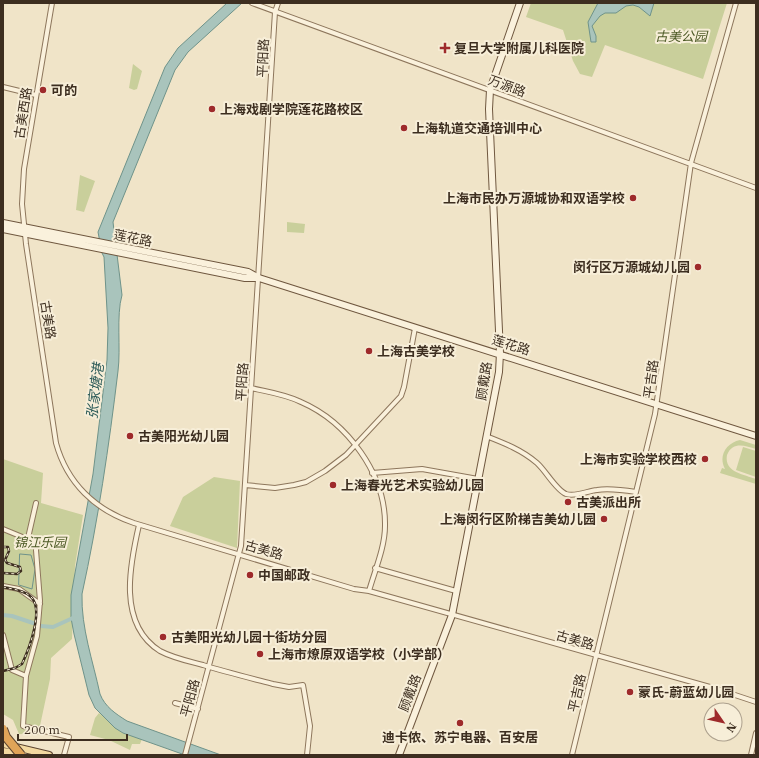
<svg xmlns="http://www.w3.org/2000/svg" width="759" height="758" font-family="'IBM Plex Serif','Noto Sans SC',serif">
  <rect width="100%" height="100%" fill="#f0e4c8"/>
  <path fill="#c9cf9b" d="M531 3H727L703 79 605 45 592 77 580 74 573 61 563 30 526 17Z
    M133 64 142 71 137 89 134 90 129 88Z
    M80 175 95 181 84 212 76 210Z
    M287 222 305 224 304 233 287 232Z
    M740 440 756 445V449C745 446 733 441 727 455 724 472 743 474 756 479V484L720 473 722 468 725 469C718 456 726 443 740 440Z
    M743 447 756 451V477L736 470Z
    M3 459 43 473 41 503 83 515 75 566 72 639 51 658 50 679 38 735 19 734 13 720 3 714Z
    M214 477 240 481 237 548 170 526 183 497Z
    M99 713 123 733 142 739 140 744H132L130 750 109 740 90 735 95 718Z"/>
  <path fill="#a9c4bc" stroke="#6f938a" d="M227 3H242L188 52 175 70 113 222 122 295C116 316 121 348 118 371 109 446 98 521 82 594 81 628 93 661 100 694 105 707 116 714 127 721L221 755H185L123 733 115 728 95 708 89 695 74 634 71 618V595L93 474 107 360 108 328 104 257 102 253 98 232 165 67 178 48Z
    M598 3H654L650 16 639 7 633 5 626 6 616 13H605L600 16 592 26 596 36V42H591L588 22Z"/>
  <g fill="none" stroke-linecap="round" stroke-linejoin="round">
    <path stroke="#6f938a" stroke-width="1" d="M20 554 31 555 35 569 32 589 19 585Z"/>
    <path stroke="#a9c4bc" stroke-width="4" d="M3 615 12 616 33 623
      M41 626 53 627 75 617"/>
    <g stroke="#8d765c" stroke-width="6">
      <path id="street" d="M52 3 24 169 22 204 26 244 56 443C67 483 95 510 134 523L354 589 369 591 717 689 756 702
        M252 3 756 188
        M3 87 36 95
        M251 388C268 392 285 394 301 402 347 422 386 474 385 526 385 547 375 570 369 591
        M486 436C504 443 522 450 537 463 546 471 556 490 566 494 576 497 587 491 597 490 610 488 623 490 636 492
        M372 473 422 469 478 479
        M245 485 275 488 294 485 306 482 325 471 346 455 401 396 404 387 415 328
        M139 525C130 564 117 624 160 651 173 658 188 661 203 665 226 672 250 678 273 684L289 687 303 685 310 726 307 755
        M3 529 37 543 36 550 40 601 37 636 26 676 23 726 69 737 64 755
        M28 538 36 503
        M375 568 456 591
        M3 586 19 589 40 604
        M3 635 12 670 26 676
        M175 703 198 709
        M185 755 241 546 275 12 278 3
        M572 755 655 414 691 163 736 3
        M751 755 756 733"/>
    </g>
    <g stroke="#6f573f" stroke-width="8">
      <path id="secondary" d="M3 223 248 272 259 278 756 436
        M3 229 245 278H257
        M399 755 452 615 499 372 500 353 489 109 490 90 520 3"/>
    </g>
    <g stroke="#5b4430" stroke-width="8">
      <path id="primary" d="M3 744 49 755
        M3 751 21 754"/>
    </g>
    <use href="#street" stroke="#faf1dc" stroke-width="4"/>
    <use href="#secondary" stroke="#faf1dc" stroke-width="6"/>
    <use href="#primary" stroke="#f3d9a0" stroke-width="6"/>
    <g stroke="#3d2e20" stroke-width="2.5">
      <path id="rail" d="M3 547H8L9 551 5 560 7 563 20 567 21 571 17 574 3 573
        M3 587C12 589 23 590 30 596 45 608 29 649 22 664L15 668 3 671"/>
    </g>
    <use href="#rail" stroke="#f7eed8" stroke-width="1" stroke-dasharray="3" stroke-linecap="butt"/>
    <g stroke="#5b4430" stroke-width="10" stroke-linecap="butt">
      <path id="highway-bridge" d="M3 729 6 737 21 755"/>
    </g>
    <use href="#highway-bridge" stroke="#e0a458" stroke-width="8"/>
  </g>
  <g fill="#9e2a2b" stroke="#f7eed8" stroke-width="1.5">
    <path d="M443 42h4v4h4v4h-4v4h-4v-4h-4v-4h4z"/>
    <circle cx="43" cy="90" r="4"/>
    <circle cx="212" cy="109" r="4"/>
    <circle cx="404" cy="128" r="4"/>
    <circle cx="633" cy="198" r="4"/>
    <circle cx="698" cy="267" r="4"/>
    <circle cx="369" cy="351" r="4"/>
    <circle cx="130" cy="436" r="4"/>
    <circle cx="705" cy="459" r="4"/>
    <circle cx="333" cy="485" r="4"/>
    <circle cx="568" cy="502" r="4"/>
    <circle cx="604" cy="519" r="4"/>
    <circle cx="250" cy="575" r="4"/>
    <circle cx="163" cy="637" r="4"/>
    <circle cx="260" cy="654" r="4"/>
    <circle cx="630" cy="692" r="4"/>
    <circle cx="460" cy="723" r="4"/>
  </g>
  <g text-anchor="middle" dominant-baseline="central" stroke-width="4" stroke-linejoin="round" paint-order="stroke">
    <g font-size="13" font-style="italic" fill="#4d5a26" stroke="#f7eed8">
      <text x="681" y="36">古美公园</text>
      <text x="40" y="542">锦江乐园</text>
    </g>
    <g font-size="13" font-weight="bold" fill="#3d2e20" stroke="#f7eed8" text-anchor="start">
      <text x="454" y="48">复旦大学附属儿科医院</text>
      <text x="51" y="90">可的</text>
      <text x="220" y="109">上海戏剧学院莲花路校区</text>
      <text x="412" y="128">上海轨道交通培训中心</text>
      <text x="625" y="198" text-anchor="end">上海市民办万源城协和双语学校</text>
      <text x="690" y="267" text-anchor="end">闵行区万源城幼儿园</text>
      <text x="377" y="351">上海古美学校</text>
      <text x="138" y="436">古美阳光幼儿园</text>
      <text x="697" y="459" text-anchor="end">上海市实验学校西校</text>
      <text x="341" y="485">上海春光艺术实验幼儿园</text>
      <text x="576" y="502">古美派出所</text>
      <text x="596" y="519" text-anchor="end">上海闵行区阶梯吉美幼儿园</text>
      <text x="258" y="575">中国邮政</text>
      <text x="171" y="637">古美阳光幼儿园十街坊分园</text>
      <text x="268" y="654">上海市燎原双语学校（小学部）</text>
      <text x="638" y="692">蒙氏-蔚蓝幼儿园</text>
      <text x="460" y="737" text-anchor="middle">迪卡侬、苏宁电器、百安居</text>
    </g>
    <g font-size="13" fill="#3d2e20" stroke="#f7eed8">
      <text transform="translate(263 58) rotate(-87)">平阳路</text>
      <text transform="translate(507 86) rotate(20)">万源路</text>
      <text transform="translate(23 113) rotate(-81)">古美西路</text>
      <text transform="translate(133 238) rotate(11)">莲花路</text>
      <text transform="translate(48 320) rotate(81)">古美路</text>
      <text transform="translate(511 345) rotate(17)">莲花路</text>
      <text transform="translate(651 379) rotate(-82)">平吉路</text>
      <text transform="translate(484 381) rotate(-81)">顾戴路</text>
      <text transform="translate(242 382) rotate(-86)">平阳路</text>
      <text transform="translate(264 550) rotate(16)">古美路</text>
      <text transform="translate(575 640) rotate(16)">古美路</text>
      <text transform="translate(410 693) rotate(-69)">顾戴路</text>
      <text transform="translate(577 693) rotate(-77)">平吉路</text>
      <text transform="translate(190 698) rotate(-75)">平阳路</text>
    </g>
    <g font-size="14" font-style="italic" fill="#2f5d5a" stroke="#f7eed8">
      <text transform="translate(95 391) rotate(-83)">张家塘港</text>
    </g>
  </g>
  <rect width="759" height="758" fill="none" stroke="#3d2e20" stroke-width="8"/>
  <g transform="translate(723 722) rotate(124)"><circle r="19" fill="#f7eed8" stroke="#ada18e"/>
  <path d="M0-3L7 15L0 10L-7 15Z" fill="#9e2a2b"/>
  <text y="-6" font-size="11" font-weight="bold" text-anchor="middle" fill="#3d2e20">N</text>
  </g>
  <path d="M18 734v6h109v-6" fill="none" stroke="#3d2e20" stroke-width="2"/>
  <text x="24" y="734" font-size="12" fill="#3d2e20" stroke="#f7eed8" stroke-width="3" paint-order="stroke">200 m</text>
</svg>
